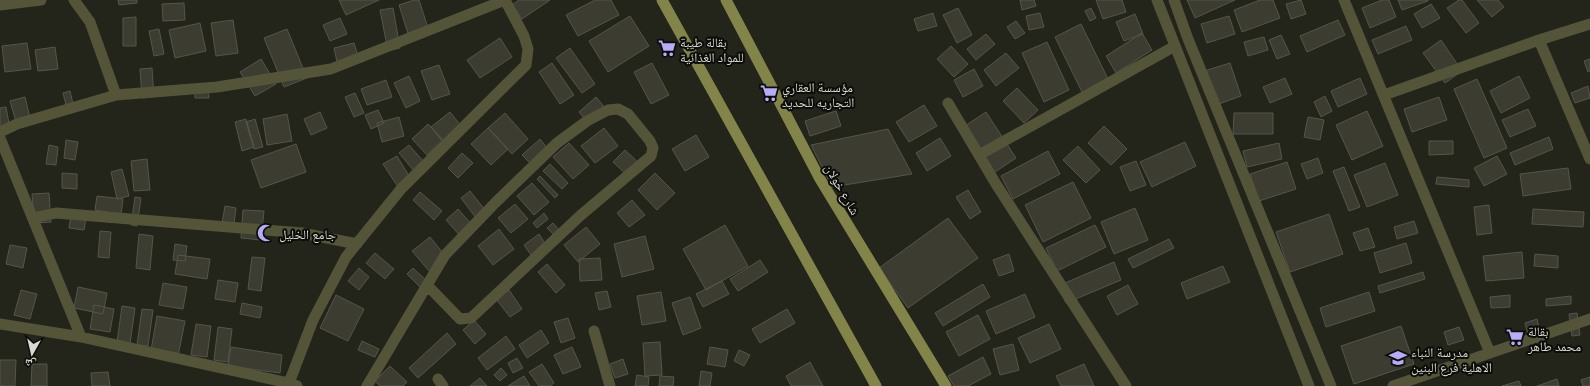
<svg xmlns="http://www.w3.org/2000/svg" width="1590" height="386" font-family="'Playfair Display','Noto Naskh Arabic',serif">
  <rect width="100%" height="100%" fill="#23241a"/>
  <path fill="#3c3c31" stroke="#55564b" d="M118 0H137V3L119 5Z
    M339 0H379L346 15Z
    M414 0H419L430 34 410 40 399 5Z
    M519 0H550L522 19 512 5Z
    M595 0H611L619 15 578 36 566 15Z
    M1020 0H1034L1036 6 1022 10Z
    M1096 0H1122L1126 12 1103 19Z
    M1187 0H1235L1195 18Z
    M1260 0H1273L1280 18 1242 32 1234 10Z
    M1301 0 1306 14 1291 19 1286 4Z
    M1382 0H1389L1396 17 1370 28 1362 8Z
    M1398 0H1428V1L1402 10Z
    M1459 0H1462L1479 23 1466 33 1447 8Z
    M1477 0H1498L1504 7 1492 17Z
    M184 3 185 20 163 21 162 4Z
    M1431 4 1440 18 1422 28 1414 14Z
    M393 8 400 48 388 51 380 10Z
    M958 8 972 35 957 43 943 15Z
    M1091 8 1096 18 1090 21 1085 11Z
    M933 13 937 26 918 31 914 19Z
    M1040 13 1044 27 1029 30 1026 16Z
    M1135 14 1143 34 1124 41 1116 22Z
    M630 16 649 46 608 72 589 41Z
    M1229 16 1235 34 1207 43 1201 24Z
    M136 17V46H123V18Z
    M340 18 347 34 330 41 323 25Z
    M233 20 238 53 216 56 211 23Z
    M1338 20 1345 35 1307 52 1300 36Z
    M1016 21 1025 33 1015 39 1007 27Z
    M200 23 206 51 175 58 169 30Z
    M1081 24 1110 83 1084 96 1055 37Z
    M1406 26 1412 40 1378 54 1372 40Z
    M159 29 164 54 154 56 149 31Z
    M287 29 307 78 284 87 264 38Z
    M1142 33 1152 50 1116 73 1106 56Z
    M986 34 995 44 976 60 967 49Z
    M1281 35 1290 54 1277 59 1269 40Z
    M1264 37 1268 50 1248 56 1244 42Z
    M500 38 512 57 480 78 467 60Z
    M1441 40 1462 71 1445 83 1423 53Z
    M1047 42 1069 90 1044 102 1022 53Z
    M27 43 31 69 5 72 2 46Z
    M354 43 358 56 337 62 334 48Z
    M951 46 968 64 954 77 937 59Z
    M55 47 58 69 38 71 35 50Z
    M570 48 595 84 582 93 556 58Z
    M1006 53 1019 68 996 86 984 70Z
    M261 59 276 84 255 96 240 72Z
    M1590 59V71L1588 72 1584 61Z
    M552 63 574 95 560 104 539 72Z
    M652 63 669 95 651 104 634 72Z
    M1230 63 1241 96 1216 105 1204 71Z
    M439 65 450 94 432 100 421 71Z
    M152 68 154 97 142 98 140 69Z
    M974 69 983 86 963 97 954 80Z
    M409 76 420 101 406 108 394 83Z
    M1519 76 1530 98 1501 113 1490 91Z
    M1285 78 1292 94 1270 103 1263 87Z
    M1360 78 1367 94 1338 107 1331 91Z
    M1477 79 1507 148 1484 158 1454 89Z
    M386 80 392 97 367 105 361 89Z
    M208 85 209 98H195V86Z
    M1588 86 1590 98 1575 103 1571 93Z
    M1017 88 1038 110 1024 123 1003 101Z
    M70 91 73 104 66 105 63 93Z
    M355 93 364 113 354 117 345 97Z
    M1325 96 1332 111 1321 117 1314 102Z
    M25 97 30 118 16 122 10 101Z
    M596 97 606 109 589 124 579 112Z
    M1439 97 1447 120 1412 132 1404 109Z
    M924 105 937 126 909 142 896 122Z
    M6 107 10 129 0 130V108Z
    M1528 109 1536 126 1510 137 1502 120Z
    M378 110 384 123 371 129 365 115Z
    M836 111 841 126 810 136 805 121Z
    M1367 111 1383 146 1352 160 1336 125Z
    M320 112 327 128 311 135 304 119Z
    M450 112 462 127 443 142 431 127Z
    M986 112 1016 158 989 176 959 130Z
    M505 113 528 139 512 154 488 128Z
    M1234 113H1273V134H1233Z
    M287 114 292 141 267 145 263 119Z
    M399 117 404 136 382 142 377 123Z
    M1308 117 1324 120 1320 140 1304 137Z
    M246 119 254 147 242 151 235 122Z
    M255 119 263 147 254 149 246 122Z
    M428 124 443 140 427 155 412 139Z
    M1104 126 1127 149 1111 165 1088 143Z
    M488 128 508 149 491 165 471 144Z
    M604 128 618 146 595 163 581 146Z
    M888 129 912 174 832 187 811 145Z
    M696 135 709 157 685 171 672 149Z
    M1549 137 1553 149 1515 165 1510 153Z
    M940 138 951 156 927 171 916 153Z
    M540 139 548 149 531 164 522 155Z
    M66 140 78 142 75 160 64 158Z
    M1429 141H1453V154L1429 155Z
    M1185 142 1196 166 1152 187 1140 162Z
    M569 143 589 165 573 179 553 157Z
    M1279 143 1282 159 1247 167 1243 151Z
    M296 144 306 172 261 188 251 160Z
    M49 145 58 147 56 165 46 164Z
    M409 145 424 162 414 171 399 153Z
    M1078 146 1100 170 1086 183 1063 160Z
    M625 150 641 165 629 177 613 162Z
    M1048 151 1060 174 1013 199 1001 176Z
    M462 153 473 163 458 178 448 168Z
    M397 156 411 179 398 187 383 164Z
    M1497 156 1507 174 1484 186 1474 168Z
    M1318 158 1323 173 1307 179 1301 164Z
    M147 159 150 190 134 191 131 161Z
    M1136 161 1146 185 1130 191 1120 167Z
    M1287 162 1296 189 1259 201 1250 174Z
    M1385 163 1398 195 1367 207 1354 175Z
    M550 164 568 183 562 189 543 171Z
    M1344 167 1360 207 1349 211 1333 171Z
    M1568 168 1571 189 1523 196 1520 174Z
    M122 169 129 196 117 199 111 172Z
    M62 173 77 174V189L62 188Z
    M655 173 675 193 657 210 638 190Z
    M540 176 558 195 555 198 537 179Z
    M1437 177 1469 180V187L1436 184Z
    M1073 182 1091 218 1043 242 1025 205Z
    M532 183 549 202 534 215 517 196Z
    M968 190 981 212 970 219 956 197Z
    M470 191 489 215 479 222 461 198Z
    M420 192 442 211 434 220 413 200Z
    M49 193 51 222 34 223 32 194Z
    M97 196 123 199 121 214 95 210Z
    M135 197 141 198 137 226 131 225Z
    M632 200 645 215 629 227 617 213Z
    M515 204 528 219 511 233 498 218Z
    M1489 205 1492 233 1477 235 1474 207Z
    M225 206 236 208 233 231 221 229Z
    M1135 208 1148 240 1114 254 1101 222Z
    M458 209 474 227 462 238 446 220Z
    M1533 209 1584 212 1583 227 1532 224Z
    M243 210 264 211 261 240 241 238Z
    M544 213 548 219 537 228 533 223Z
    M1329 214 1343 254 1290 272 1276 232Z
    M71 215 86 218 84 230 69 228Z
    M948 218 978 258 908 308 879 268Z
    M1414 221 1418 233 1397 239 1394 227Z
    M553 223 560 231 555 236 547 228Z
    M725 225 748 266 706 290 683 249Z
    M1095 225 1106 247 1057 271 1046 248Z
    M586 227 600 244 578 262 564 245Z
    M1368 228 1375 247 1360 251 1353 233Z
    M499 229 514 249 493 265 478 246Z
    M100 231 111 232 109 258 98 257Z
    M139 234 153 236 150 270 136 268Z
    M539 234 546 245 531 255 524 245Z
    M645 236 654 269 622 277 614 244Z
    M430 237 447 258 430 272 412 251Z
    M1169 239 1174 248 1133 268 1128 259Z
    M1406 243 1412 263 1380 273 1374 253Z
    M175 244 187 246 185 261 173 260Z
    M10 245 27 248 23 268 6 264Z
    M1522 252 1524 278 1486 281 1483 256Z
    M375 253 394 269 385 279 366 263Z
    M1009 254 1014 271 999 276 993 260Z
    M1535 254 1558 256V268L1534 266Z
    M178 255 210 259 207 279 175 274Z
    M252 257 265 258 261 291 248 289Z
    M600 258 602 280 580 281 579 259Z
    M760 260 768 272 738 291 730 279Z
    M1114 262 1121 280 1066 303 1058 286Z
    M547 264 565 285 556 293 538 272Z
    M1223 266 1230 282 1187 299 1181 283Z
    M359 268 369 277 359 290 348 281Z
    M413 268 429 283 423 290 407 274Z
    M1423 272 1425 279 1380 293 1378 286Z
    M218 280 238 283 235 302 215 299Z
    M722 281 729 294 703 307 696 294Z
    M163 283 187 287 183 309 159 305Z
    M983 284 990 297 943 326 935 313Z
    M1128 285 1138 304 1117 315 1107 296Z
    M78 287 107 293 103 314 74 308Z
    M21 290 37 294 30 319 14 315Z
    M509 290 522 309 510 317 496 299Z
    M607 291 611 307 599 310 595 293Z
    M661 292 666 321 642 325 637 296Z
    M1369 292 1375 311 1326 327 1320 308Z
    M1025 294 1035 317 996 334 986 311Z
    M336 295 364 309 348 341 320 328Z
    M1510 295V307L1491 308 1490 297Z
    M1571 296V304L1546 306V299Z
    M690 297 701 328 683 335 672 303Z
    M242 303 262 307 260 318 240 314Z
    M94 305 114 309 110 332 90 329Z
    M122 306 135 308 130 344 117 342Z
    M142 309 153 310 148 346 137 345Z
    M787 309 795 323 760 343 752 329Z
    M1577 313 1580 335 1572 336 1569 314Z
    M978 315 990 339 959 356 946 332Z
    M157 316 185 321 178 356 151 350Z
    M568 318 575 338 561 343 554 322Z
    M1537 319 1540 331 1528 334 1525 323Z
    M474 320 486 334 475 344 463 330Z
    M196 324 211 326 207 357 191 355Z
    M1049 324 1061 349 1030 363 1018 338Z
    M1401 326 1414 364 1354 384 1341 346Z
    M218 327 232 329 228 362 214 360Z
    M1459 327 1464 340 1448 345 1444 332Z
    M541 330 549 343 527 358 519 345Z
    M447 333 456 344 418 378 409 368Z
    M506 336 515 349 487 370 478 358Z
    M362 341 379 349 375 357 358 350Z
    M660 342 662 375 645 376 643 343Z
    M1013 344 1019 370 1000 375 993 349Z
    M231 347 282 355 280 373 228 366Z
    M572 347 581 367 563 374 554 355Z
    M710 347 728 350 725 367 707 364Z
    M739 350 750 355 744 366 734 361Z
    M983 357 991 374 968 386H954L948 376Z
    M517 358 523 368 513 373 508 363Z
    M623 359 628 374 615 378 610 364Z
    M0 360H16L15 386H0Z
    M810 362 823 386H791L786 376Z
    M32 364H47V386H31Z
    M542 364 554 383 550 386H539L529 372Z
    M1084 364 1094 386H1061L1056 376Z
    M390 366 407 382 403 386H380L375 381Z
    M501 368 507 375 500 381 494 375Z
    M701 371 712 373 710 386H699Z
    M108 372 110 386H92L91 373Z
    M637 375 649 377 648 386H635Z
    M524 376 530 386H508Z
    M660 376 674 377 673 386H659Z
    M1590 377V386H1583L1581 380Z
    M480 378 487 386H470Z
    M1557 379 1559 386H1537Z
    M1519 381 1521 386H1502Z"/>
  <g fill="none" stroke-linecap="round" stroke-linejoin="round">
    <path stroke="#535438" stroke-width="11" d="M74 0 90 22 116 95
      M1157 0 1309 386
      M1174 0 1188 39 1331 386
      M1344 0 1490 353
      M0 5 41 0
      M1539 40 1590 159
      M1384 95 1539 40 1590 24
      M948 103 996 184 1126 386
      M0 132 17 124 116 95 217 87 331 69 505 0
      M0 138 81 337
      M979 155 1175 46
      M33 218 56 213 302 233 357 244
      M0 324 81 337 289 383 297 386
      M594 331 610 386
      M438 379 443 386
      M286 386 289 383 313 320 346 257 401 189 526 65 528 49 524 36 505 0
      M367 386 445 255 495 203 557 143 587 121 608 110 618 109 628 114 650 141 653 148 651 156 581 215 471 318 460 319 427 285
      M1393 386 1590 319"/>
    <path stroke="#828449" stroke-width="11" d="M662 0 876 386
      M726 0 820 179 946 386"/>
  </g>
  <defs>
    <g id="supermarket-bare" transform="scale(1.38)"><path d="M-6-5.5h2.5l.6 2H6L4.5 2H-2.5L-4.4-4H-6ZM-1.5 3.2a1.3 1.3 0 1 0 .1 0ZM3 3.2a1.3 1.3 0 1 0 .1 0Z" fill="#b6acf8" stroke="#0c0d08" stroke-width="2.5" paint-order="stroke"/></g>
    <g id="mosque-bare" transform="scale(1.38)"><path d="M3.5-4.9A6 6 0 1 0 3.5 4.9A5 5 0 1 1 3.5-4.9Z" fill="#b6acf8" stroke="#0c0d08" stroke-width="2.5" paint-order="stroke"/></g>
    <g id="school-bare" transform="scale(1.38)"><path d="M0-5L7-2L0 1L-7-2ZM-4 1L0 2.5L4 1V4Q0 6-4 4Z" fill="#b6acf8" stroke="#0c0d08" stroke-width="2.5" paint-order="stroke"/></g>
  </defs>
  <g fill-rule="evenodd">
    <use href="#supermarket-bare" x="667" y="48"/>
    <use href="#supermarket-bare" x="769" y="93"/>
    <use href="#mosque-bare" x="266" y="233"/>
    <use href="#supermarket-bare" x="1515" y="337"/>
    <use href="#school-bare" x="1398" y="358"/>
  </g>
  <g text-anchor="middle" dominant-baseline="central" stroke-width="4" stroke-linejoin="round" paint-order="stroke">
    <g font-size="13" fill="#d8d9d2" stroke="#0c0d08" text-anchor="start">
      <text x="680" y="41">بقالة طيبة<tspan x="680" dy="15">للمواد الغذائية</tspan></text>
      <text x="782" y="86">مؤسسة العقاري<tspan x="782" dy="15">التجاريه للحديد</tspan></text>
      <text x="279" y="233">جامع الخليل</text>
      <text x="1528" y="330">بقالة<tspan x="1528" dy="15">محمد طاهر</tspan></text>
      <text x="1411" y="351">مدرسة النباء<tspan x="1411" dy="15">الاهلية فرع البنين</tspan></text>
    </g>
    <g font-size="13" fill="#d8d9d2" stroke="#0c0d08">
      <text transform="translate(843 189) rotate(60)">شارع خولان</text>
    </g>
  </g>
  <g transform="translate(32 354) rotate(188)" stroke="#0c0d08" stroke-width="3" paint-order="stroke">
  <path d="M0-3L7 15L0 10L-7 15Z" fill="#d8d9d2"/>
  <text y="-6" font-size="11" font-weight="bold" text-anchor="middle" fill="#d8d9d2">ش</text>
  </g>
</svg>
